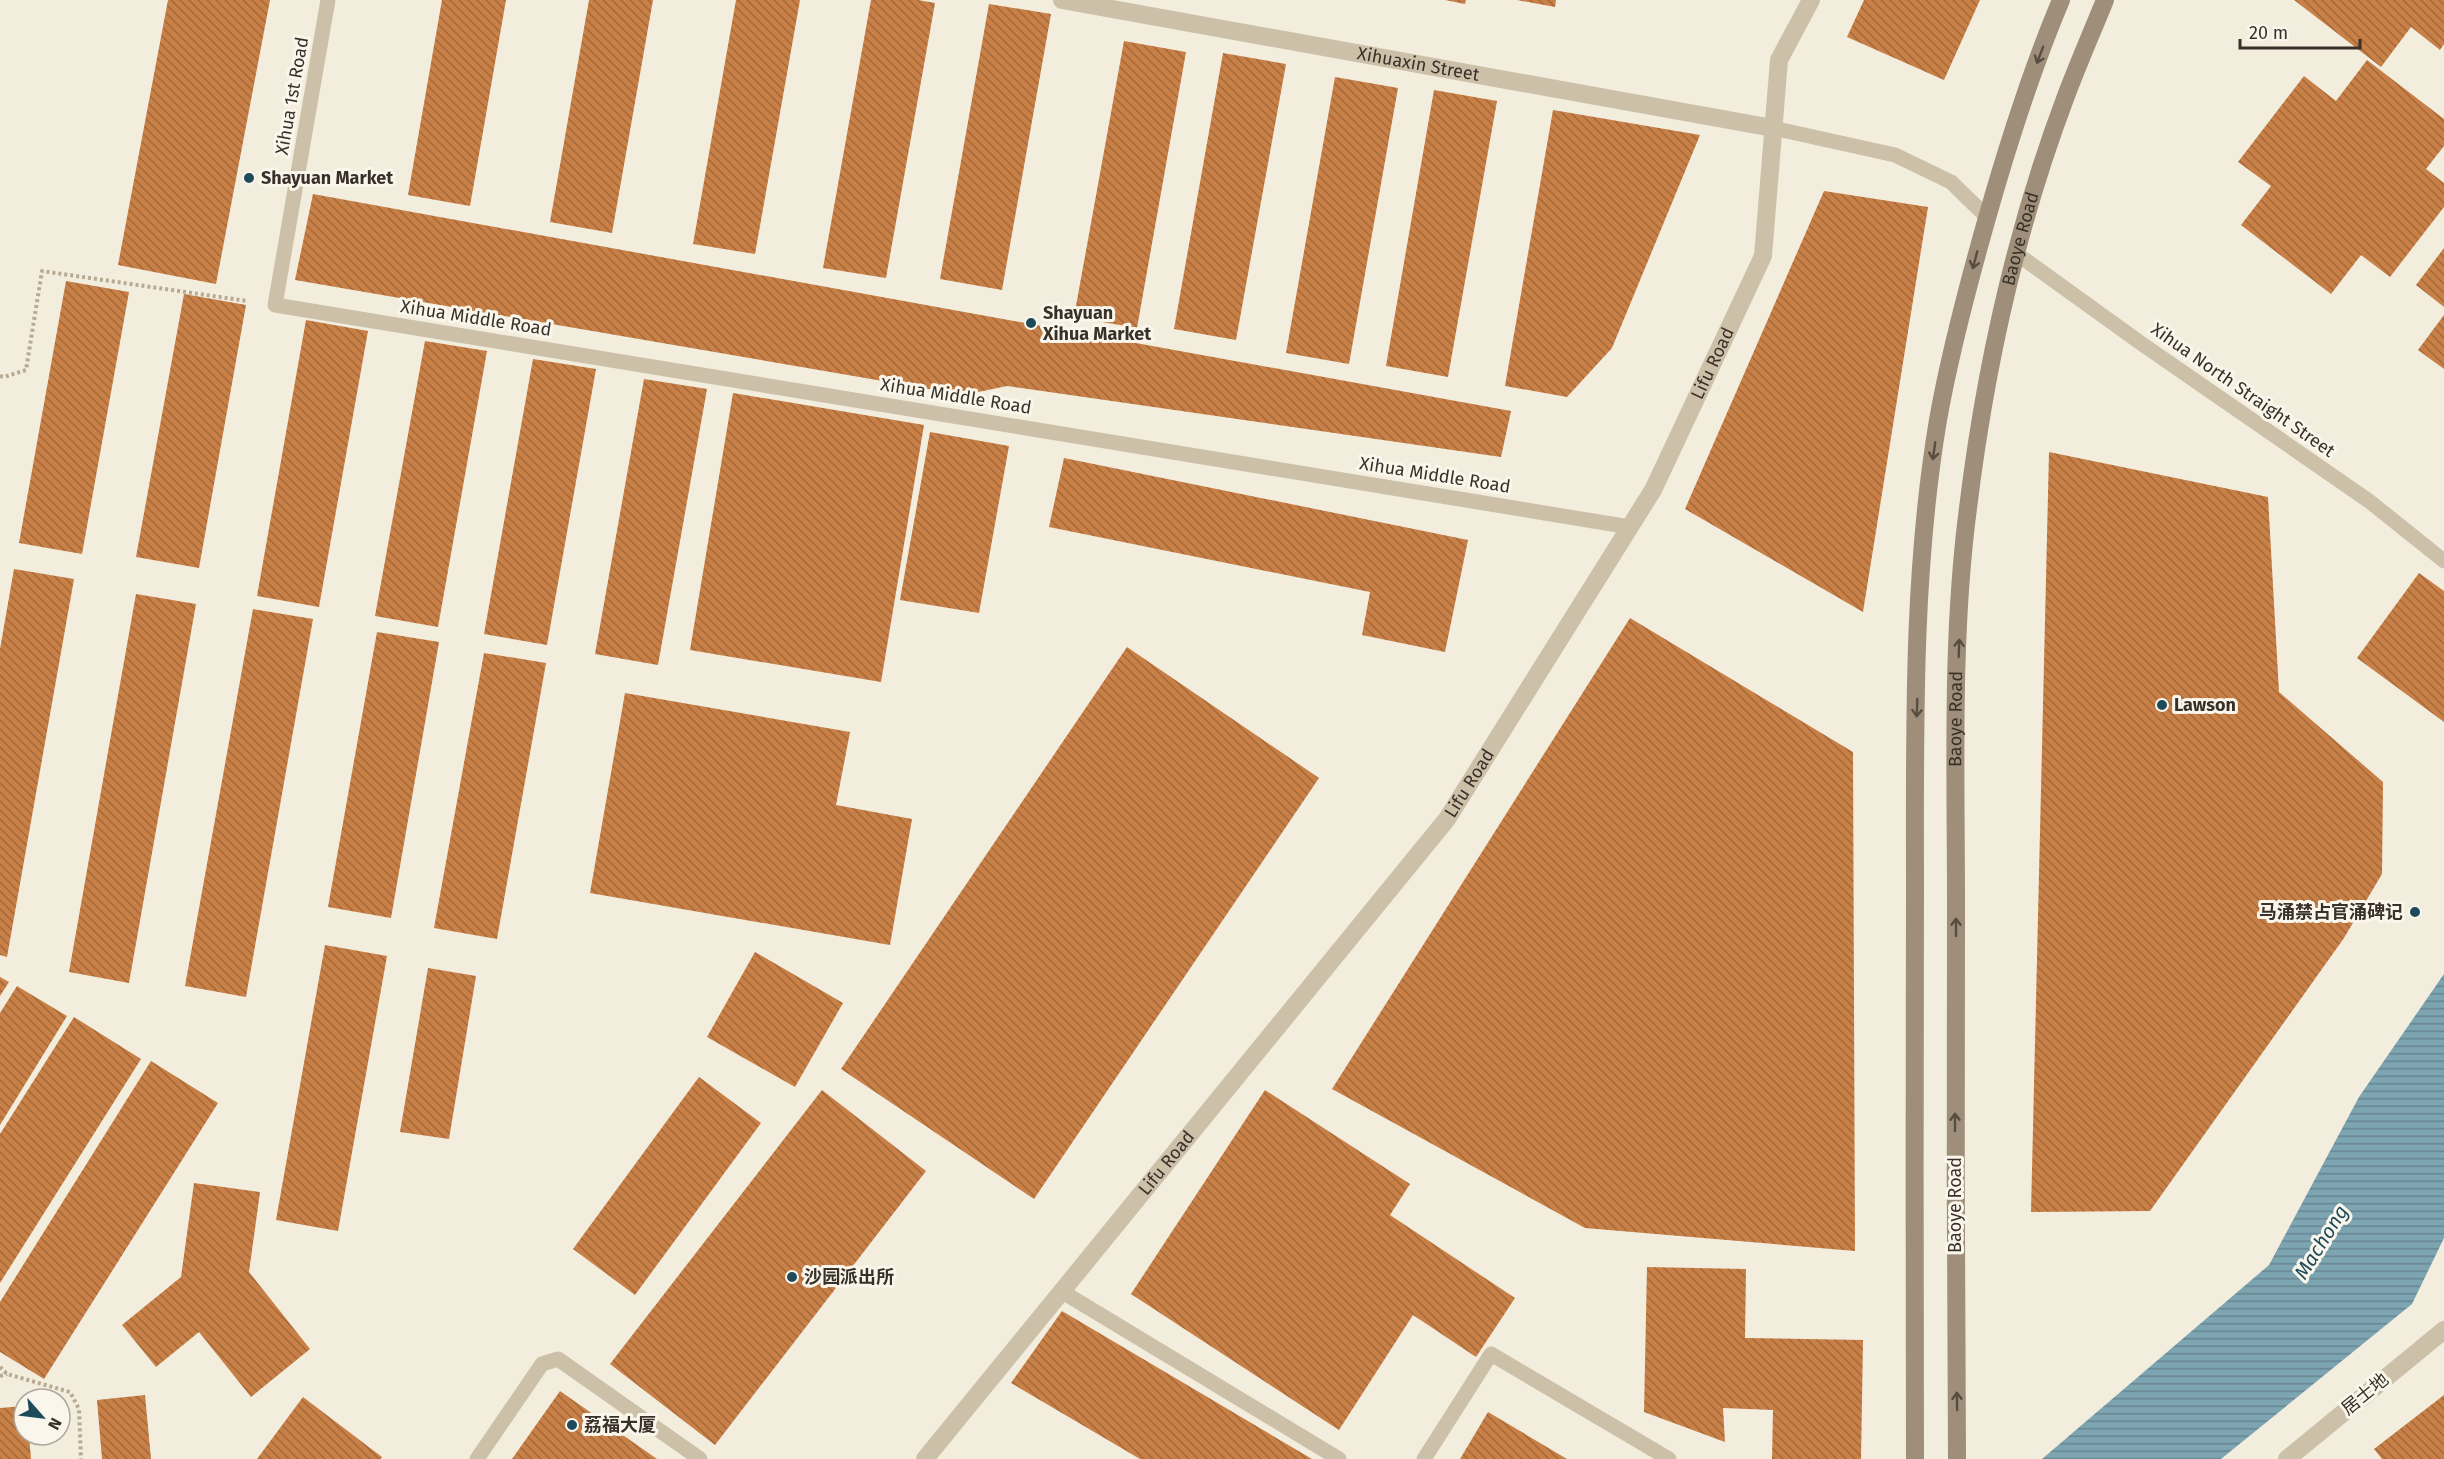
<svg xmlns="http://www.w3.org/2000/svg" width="2444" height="1459" font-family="'Fira Sans','Noto Sans SC',sans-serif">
  <defs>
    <pattern id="water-rules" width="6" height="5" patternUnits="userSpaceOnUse" patternTransform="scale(1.5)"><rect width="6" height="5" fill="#7ca4b1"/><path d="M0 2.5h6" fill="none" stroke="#678690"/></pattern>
    <pattern id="building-back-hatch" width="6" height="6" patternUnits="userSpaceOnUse" patternTransform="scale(1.5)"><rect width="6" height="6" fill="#c88047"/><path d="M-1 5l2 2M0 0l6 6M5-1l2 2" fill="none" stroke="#a3693b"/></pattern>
  </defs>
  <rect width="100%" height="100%" fill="#f3edde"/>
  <path fill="url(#water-rules)" d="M2444 974V1238L2412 1304 2221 1459H2042L2269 1265 2359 1097Z"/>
  <path fill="url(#building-back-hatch)" d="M168 0H270L216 284 118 265Z
    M442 0H506L470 206 408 195Z
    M589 0H653L612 233 550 222Z
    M736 0H800L755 254 693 244Z
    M871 0H918L935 3 886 278 823 268Z
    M1445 0H1466L1465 4Z
    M1517 0H1556L1555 7Z
    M1864 0H1980L1944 80 1847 37Z
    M2294 0H2444V44L2440 50 2411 27 2381 67Z
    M989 4 1051 14 1002 290 940 279Z
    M1124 41 1186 52 1137 328 1074 317Z
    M1223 53 1286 64 1236 340 1174 329Z
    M2367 60 2444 119V146L2426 169 2444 183V207L2390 277 2361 255 2331 294 2241 225 2271 186 2238 162 2304 76 2336 101Z
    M1335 77 1398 88 1349 364 1286 353Z
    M1434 90 1497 101 1448 377 1386 366Z
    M1553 110 1700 135 1612 348 1567 397 1505 386Z
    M1824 191 1928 207 1863 612 1685 509Z
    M313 194 1511 411 1501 457 1007 386 964 395 295 280Z
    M2444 248V307L2416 285Z
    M66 281 129 292 82 554 19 543Z
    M184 294 246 305 199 568 136 557Z
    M2444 315V369L2418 350Z
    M306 320 368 331 319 607 257 596Z
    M425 341 487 351 438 627 375 616Z
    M533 359 596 369 547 645 484 634Z
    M644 379 707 389 658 665 595 654Z
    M733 393 924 425 881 682 690 650Z
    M930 432 1009 446 979 613 900 600Z
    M2049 452 2268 497 2279 692 2383 782 2382 874 2344 938 2150 1211 2031 1212Z
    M1064 458 1468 540 1445 652 1362 635 1370 592 1049 527Z
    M14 569 74 579 7 957 0 955V649Z
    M2419 573 2444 591V722L2357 658Z
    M136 594 196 604 129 983 69 972Z
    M253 609 313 619 246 997 185 986Z
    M1630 618 1853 752 1855 1251 1585 1228 1332 1089Z
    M377 632 439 642 391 918 328 907Z
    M1127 647 1319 778 1034 1199 841 1069Z
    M484 653 546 663 497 939 434 928Z
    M625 693 850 732 836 805 912 819 890 945 590 893Z
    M325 945 387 956 338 1231 276 1220Z
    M755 952 843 1003 795 1087 707 1037Z
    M428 968 476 976 449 1139 400 1132Z
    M0 977 9 982 0 996Z
    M17 986 67 1016 0 1125V1013Z
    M74 1017 141 1059 0 1283V1134Z
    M151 1061 218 1103 44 1379 0 1352V1302Z
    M699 1077 761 1123 635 1295 573 1249Z
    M822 1090 926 1171 715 1445 610 1364Z
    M1265 1090 1410 1184 1390 1215 1515 1298 1476 1357 1413 1315 1339 1430 1131 1294Z
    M194 1183 260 1192 249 1272 310 1349 251 1397 199 1332 156 1367 122 1325 181 1277Z
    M1647 1267 1746 1269 1745 1338 1863 1340 1861 1459H1772L1773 1410 1723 1408 1725 1442 1644 1412Z
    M1062 1311 1312 1459H1140L1011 1383Z
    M560 1391 657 1459H512Z
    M145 1395 151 1459H102L97 1400Z
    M2444 1395V1459H2382L2374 1449Z
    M303 1397 382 1457 381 1459H257Z
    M24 1406V1435H29L31 1459H0V1408Z
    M1488 1412 1567 1459H1460Z"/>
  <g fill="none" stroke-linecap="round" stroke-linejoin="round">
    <path stroke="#b7aa93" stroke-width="4" stroke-dasharray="3 3" stroke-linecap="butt" d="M0 376 4 377 26 370 42 271 247 301
      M0 1367 7 1374 70 1392 79 1409 81 1459
      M0 1376 7 1374"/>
    <path stroke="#ccc0a9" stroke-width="15" d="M328 0 275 305 1630 527
      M1773 128 1895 155 1951 182 1987 217
      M2017 254 2142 344 2369 501 2444 561
      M1061 1291 1339 1459
      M477 1459 542 1364 558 1359 700 1459
      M1424 1459 1491 1354 1669 1459"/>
    <g stroke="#ccc0a9" stroke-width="18">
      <path id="s1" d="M1062 0 1773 128"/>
      <path id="s2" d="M925 1459 1447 819 1653 490 1763 256 1779 60 1811 0"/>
      <path d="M2287 1459 2444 1330"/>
    </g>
    <g stroke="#9f8f7a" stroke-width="18">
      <path d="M1915 1459C1915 1268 1914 1078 1915 887 1915 732 1912 574 1938 420 1950 352 1968 285 1987 218 2008 144 2031 71 2061 0"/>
      <path id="s3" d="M1957 1459C1955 1273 1956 1087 1956 901 1956 771 1951 638 1968 508 1985 369 2016 228 2066 96 2078 64 2092 32 2105 0"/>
    </g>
  </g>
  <defs><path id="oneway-shaft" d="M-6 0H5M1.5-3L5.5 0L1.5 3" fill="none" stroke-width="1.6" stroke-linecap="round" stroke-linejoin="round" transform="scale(1.5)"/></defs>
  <g stroke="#584d41">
    <use href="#oneway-shaft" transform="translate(2040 55) rotate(111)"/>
    <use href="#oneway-shaft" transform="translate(1975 260) rotate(105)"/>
    <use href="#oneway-shaft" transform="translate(1934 451) rotate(98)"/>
    <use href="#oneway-shaft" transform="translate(1959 648) rotate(-88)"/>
    <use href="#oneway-shaft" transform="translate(1917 708) rotate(92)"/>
    <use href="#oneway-shaft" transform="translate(1956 927) rotate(-90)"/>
    <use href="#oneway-shaft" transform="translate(1955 1122) rotate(-90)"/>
    <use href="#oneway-shaft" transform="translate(1957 1401) rotate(-91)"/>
  </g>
  <g fill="#1e4b5b" stroke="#faf6eb" stroke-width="2">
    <circle cx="249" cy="178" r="6"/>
    <circle cx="1031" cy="323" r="6"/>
    <circle cx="2162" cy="705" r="6"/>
    <circle cx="2415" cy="912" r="6"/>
    <circle cx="792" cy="1277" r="6"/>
    <circle cx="572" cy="1425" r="6"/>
  </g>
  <g text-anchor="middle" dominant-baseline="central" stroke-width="6" stroke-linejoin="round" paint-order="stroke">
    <g font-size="18" fill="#393129" stroke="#faf6eb">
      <text stroke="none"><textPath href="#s1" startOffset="362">Xihuaxin Street</textPath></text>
      <text transform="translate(292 96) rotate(-80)">Xihua 1st Road</text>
      <text stroke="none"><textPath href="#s3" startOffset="1226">Baoye Road</textPath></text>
      <text transform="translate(476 318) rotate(9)">Xihua Middle Road</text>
      <text stroke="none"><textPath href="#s2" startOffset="1354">Lifu Road</textPath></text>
      <text transform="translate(2243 390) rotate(35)">Xihua North Straight Street</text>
      <text transform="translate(956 396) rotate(9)">Xihua Middle Road</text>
      <text transform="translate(1435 475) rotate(9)">Xihua Middle Road</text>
      <text stroke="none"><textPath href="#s3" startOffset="740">Baoye Road</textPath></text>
      <text stroke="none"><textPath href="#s2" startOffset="868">Lifu Road</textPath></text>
      <text stroke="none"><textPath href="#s2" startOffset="382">Lifu Road</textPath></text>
      <text transform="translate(1955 1205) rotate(-90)">Baoye Road</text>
      <text transform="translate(2365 1394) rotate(-39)">居士地</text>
    </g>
    <g font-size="18" font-weight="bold" fill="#393129" stroke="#faf6eb" text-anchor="start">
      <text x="261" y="178">Shayuan Market</text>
      <text x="1043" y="313">Shayuan<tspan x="1043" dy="21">Xihua Market</tspan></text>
      <text x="2174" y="705">Lawson</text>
      <text x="2403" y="912" text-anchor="end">马涌禁占官涌碑记</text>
      <text x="804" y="1277">沙园派出所</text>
      <text x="584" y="1425">荔福大厦</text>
    </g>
    <g font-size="20" font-style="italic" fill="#1e4b5b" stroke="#faf6eb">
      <text transform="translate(2321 1242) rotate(-58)">Machong</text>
    </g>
  </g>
  <g transform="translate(42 1417) rotate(118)"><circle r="28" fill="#faf6eb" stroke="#ada79d" stroke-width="1.5"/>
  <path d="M0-4.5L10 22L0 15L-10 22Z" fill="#1e4b5b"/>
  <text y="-9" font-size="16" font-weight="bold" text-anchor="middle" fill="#393129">N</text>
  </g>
  <path d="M2240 39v9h120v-9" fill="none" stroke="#393129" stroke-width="3"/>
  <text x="2249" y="39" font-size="18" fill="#393129" stroke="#faf6eb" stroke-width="4.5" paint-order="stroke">20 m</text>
</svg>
